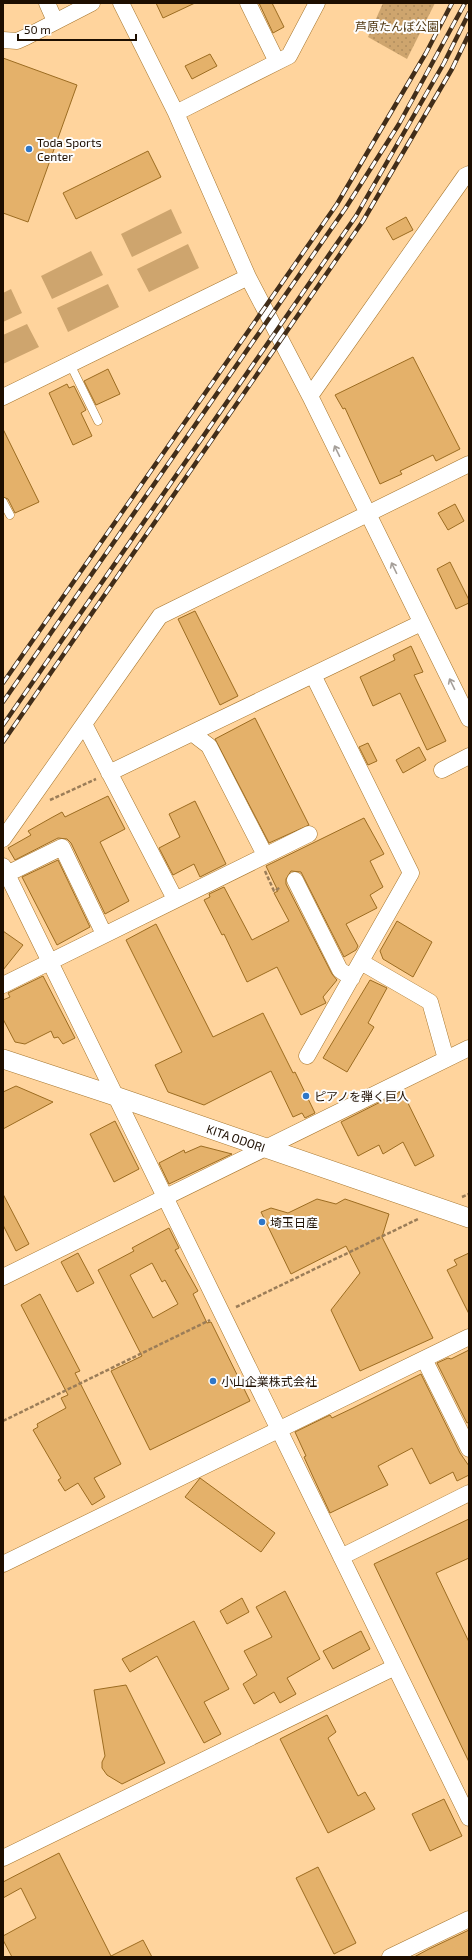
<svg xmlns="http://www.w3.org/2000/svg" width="472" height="1960" font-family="'Exo 2','Noto Sans JP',sans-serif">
  <defs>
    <pattern id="park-dots" width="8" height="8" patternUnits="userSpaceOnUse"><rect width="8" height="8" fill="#cea56e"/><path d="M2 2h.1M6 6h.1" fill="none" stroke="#b08d5e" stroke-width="1.8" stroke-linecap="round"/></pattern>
  </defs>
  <rect width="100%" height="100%" fill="#ffd49d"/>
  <path fill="url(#park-dots)" d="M383 3H435L407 59 368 37Z"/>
  <path fill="#cea56e" d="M171 209 182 233 132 257 121 234Z
    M188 244 199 268 149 292 137 269Z
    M91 251 103 275 52 299 41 276Z
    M108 284 119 307 68 332 57 308Z
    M11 289 22 313 3 322V293Z
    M27 324 39 347 3 364V335Z"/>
  <path fill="#e4b16a" stroke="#9c6c21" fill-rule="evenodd" d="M156 3H195L163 18Z
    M259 3H272L284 27 273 33Z
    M210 54 217 66 192 79 185 66Z
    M3 58 77 85 28 222 3 213Z
    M148 151 161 177 76 219 63 193Z
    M406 217 413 230 393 240 386 228Z
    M413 357 460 449 436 461 433 455 400 471 402 474 380 484 345 408 343 409 335 395Z
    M108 369 120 394 96 405 84 381Z
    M67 384 69 388 74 386 86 410 81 413 92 436 73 445 49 393Z
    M3 429 39 502 15 513 8 499 3 497Z
    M455 504 464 521 448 530 438 513Z
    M450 562 469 600V603L456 609 437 569Z
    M195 611 238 696 220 705 178 619Z
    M411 646 423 672 414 675 446 741 427 750 400 693 373 706 360 677 395 660 393 655Z
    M255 718 309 825 269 843 215 739Z
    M368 743 377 761 368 765 359 747Z
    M419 747 426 760 403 773 396 760Z
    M108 796 125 829 100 842 129 901 105 914 71 843 67 839 58 838 15 860 8 848 31 835 28 831 51 818 62 812 65 817Z
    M195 801 226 864 200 877 194 864 173 875 159 848 180 837 169 814Z
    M364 818 384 854 370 861 383 887 370 895 377 908 346 924 358 946 356 950 344 957 301 872 291 871 286 879V884L332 974 337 980 323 997 326 1003 301 1015 277 967 247 982 224 934 222 935 204 900 210 897 209 894 224 887 252 940 289 921 274 893 278 891 266 866Z
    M58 860 90 927 57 945 22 877Z
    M397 921 432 942 413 977 383 959 380 951Z
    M156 924 213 1037 263 1013 293 1073 295 1072 315 1113 305 1118 302 1113 293 1117 271 1071 204 1105 168 1092 155 1065 182 1052 126 940Z
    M3 931 23 945 3 970Z
    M43 976 75 1038 63 1044 58 1037 54 1038 51 1031 25 1044 15 1042 3 1019V1000L10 997 8 993Z
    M370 980 387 988 368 1023 374 1027 347 1072 323 1058Z
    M16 1086 53 1102 3 1129V1092Z
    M402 1091 434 1156 415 1166 403 1142 383 1154 379 1145 358 1156 341 1122Z
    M115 1121 139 1169 114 1182 90 1134Z
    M201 1146 232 1154 169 1184 159 1163 184 1150 185 1153Z
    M3 1194 29 1244 16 1251 3 1225Z
    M317 1199 336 1204 345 1199 389 1214 382 1237 433 1338 360 1371 331 1310 360 1273 346 1246 291 1274 261 1212 271 1208 288 1213Z
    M169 1228 179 1248 175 1250 198 1291 193 1294 207 1323 211 1322 250 1401 150 1450 111 1371 142 1356 98 1270 134 1251 132 1248ZM152 1263 162 1282 165 1280 178 1304 153 1318 130 1275Z
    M78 1253 94 1283 77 1292 61 1262Z
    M469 1253V1314L447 1270 457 1265 454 1260Z
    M40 1294 80 1371 75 1373 121 1464 94 1478 105 1497 92 1505 78 1483 65 1491 58 1480 61 1478 33 1430 38 1427 37 1424 66 1408 61 1398 68 1395 21 1305Z
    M469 1350V1422L467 1423 437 1363 448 1358 451 1359Z
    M421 1374 460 1453 469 1466V1475L457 1481 453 1472 430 1484 412 1448 378 1466 388 1485 330 1513 314 1479 304 1457 306 1456 295 1432 330 1415 332 1418 353 1408Z
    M200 1478 275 1533 261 1552 185 1497Z
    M469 1519V1558L436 1573 469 1642V1762L374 1564Z
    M285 1591 320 1659 287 1678 296 1694 280 1703 274 1692 254 1704 243 1684 257 1675 244 1651 272 1637 256 1607Z
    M242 1598 249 1612 227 1624 220 1611Z
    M194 1621 229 1689 204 1702 221 1734 204 1743 157 1656 130 1672 122 1659Z
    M361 1631 370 1649 333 1669 323 1651Z
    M126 1685 165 1763 122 1784 107 1775 102 1768V1762L105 1756 94 1690Z
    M327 1715 336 1732 328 1738 358 1796 365 1792 375 1809 328 1833 280 1739Z
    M444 1799 462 1836 430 1851 412 1814Z
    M59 1853 111 1956 143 1940 152 1957H12L3 1940V1936L36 1918 21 1888 3 1898V1882Z
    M318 1867 356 1943 334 1954 296 1878Z
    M469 1930V1957H414L429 1949Z"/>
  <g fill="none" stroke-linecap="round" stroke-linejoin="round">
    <g stroke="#a6752c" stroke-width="9">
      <path id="service" d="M70 364 98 421
        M3 502 10 515"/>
    </g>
    <g stroke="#a6752c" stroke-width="17">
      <path id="minor" d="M47 3 55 21
        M121 3 176 113 248 277 310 396 469 719
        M248 3 277 62
        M3 40 17 41 26 37 92 3
        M176 113 289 56 317 3
        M310 396 465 176 469 174
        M3 397 248 277
        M84 724 175 899
        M192 733 421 623
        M442 770 469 756
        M109 773 192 733 209 746 265 855
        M3 839 160 616 469 464
        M3 866 469 1818
        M7 874 62 847 104 934
        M295 880 340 970 352 978
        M361 962 430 1002 446 1059
        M3 985 309 834
        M307 1056 411 873 313 675
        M3 1277 469 1048
        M424 1359 469 1449
        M341 1557 469 1493
        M3 1564 469 1337
        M3 1858 395 1667
        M390 1957 469 1919"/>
    </g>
    <g stroke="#a6752c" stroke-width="20">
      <g id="tertiary">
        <path id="s1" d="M3 1059 115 1096 469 1218"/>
      </g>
    </g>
    <path stroke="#9b7d58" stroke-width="2.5" stroke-dasharray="4 2" stroke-linecap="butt" d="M50 800 96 779
      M265 871 274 891 281 887
      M462 1197 469 1194
      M236 1307 418 1219
      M3 1421 210 1320"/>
    <use href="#service" stroke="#fff" stroke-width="8"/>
    <use href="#minor" stroke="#fff" stroke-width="16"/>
    <use href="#tertiary" stroke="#fff" stroke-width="19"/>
    <g stroke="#412d19" stroke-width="4.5">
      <path id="rail" d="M3 683 337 204 426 53 452 3
        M3 702 345 209 399 124 465 3
        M3 725 356 216 444 63 469 13
        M3 742 363 221 452 69 469 34"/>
    </g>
    <use href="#rail" stroke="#fdfdfd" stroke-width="3" stroke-dasharray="9" stroke-linecap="butt"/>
  </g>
  <defs><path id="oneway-shaft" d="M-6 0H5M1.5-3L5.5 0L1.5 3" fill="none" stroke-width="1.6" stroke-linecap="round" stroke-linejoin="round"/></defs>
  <g stroke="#a59f99">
    <use href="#oneway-shaft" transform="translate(337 451) rotate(-116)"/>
    <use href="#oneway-shaft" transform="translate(394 568) rotate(-116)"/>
    <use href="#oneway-shaft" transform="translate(452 684) rotate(-116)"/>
  </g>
  <g fill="#2e77c8" stroke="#fdfdfd" stroke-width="1.5">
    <circle cx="29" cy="149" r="4"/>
    <circle cx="306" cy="1096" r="4"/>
    <circle cx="262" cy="1222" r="4"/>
    <circle cx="213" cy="1381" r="4"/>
  </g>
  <g text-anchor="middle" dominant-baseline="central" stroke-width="4" stroke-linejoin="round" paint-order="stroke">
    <g font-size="12" fill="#513812" stroke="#fdfdfd">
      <text x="397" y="26">芦原たんぼ公園</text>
    </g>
    <g font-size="12" fill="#1d0e00" stroke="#fdfdfd" text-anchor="start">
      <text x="37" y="142">Toda Sports<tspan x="37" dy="14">Center</tspan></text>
      <text x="314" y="1096">ピアノを弾く巨人</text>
      <text x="270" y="1222">埼玉日産</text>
      <text x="221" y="1381">小山企業株式会社</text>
    </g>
    <g font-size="12" fill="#1d0e00" stroke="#fdfdfd">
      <text stroke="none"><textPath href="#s1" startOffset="246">KITA ODORI</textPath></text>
    </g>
  </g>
  <rect width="472" height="1960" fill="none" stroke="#1d0e00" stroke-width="8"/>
  <path d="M18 34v6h118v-6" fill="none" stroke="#1d0e00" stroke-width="2"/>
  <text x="24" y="34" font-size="12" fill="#1d0e00" stroke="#fdfdfd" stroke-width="3" paint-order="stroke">50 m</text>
</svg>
